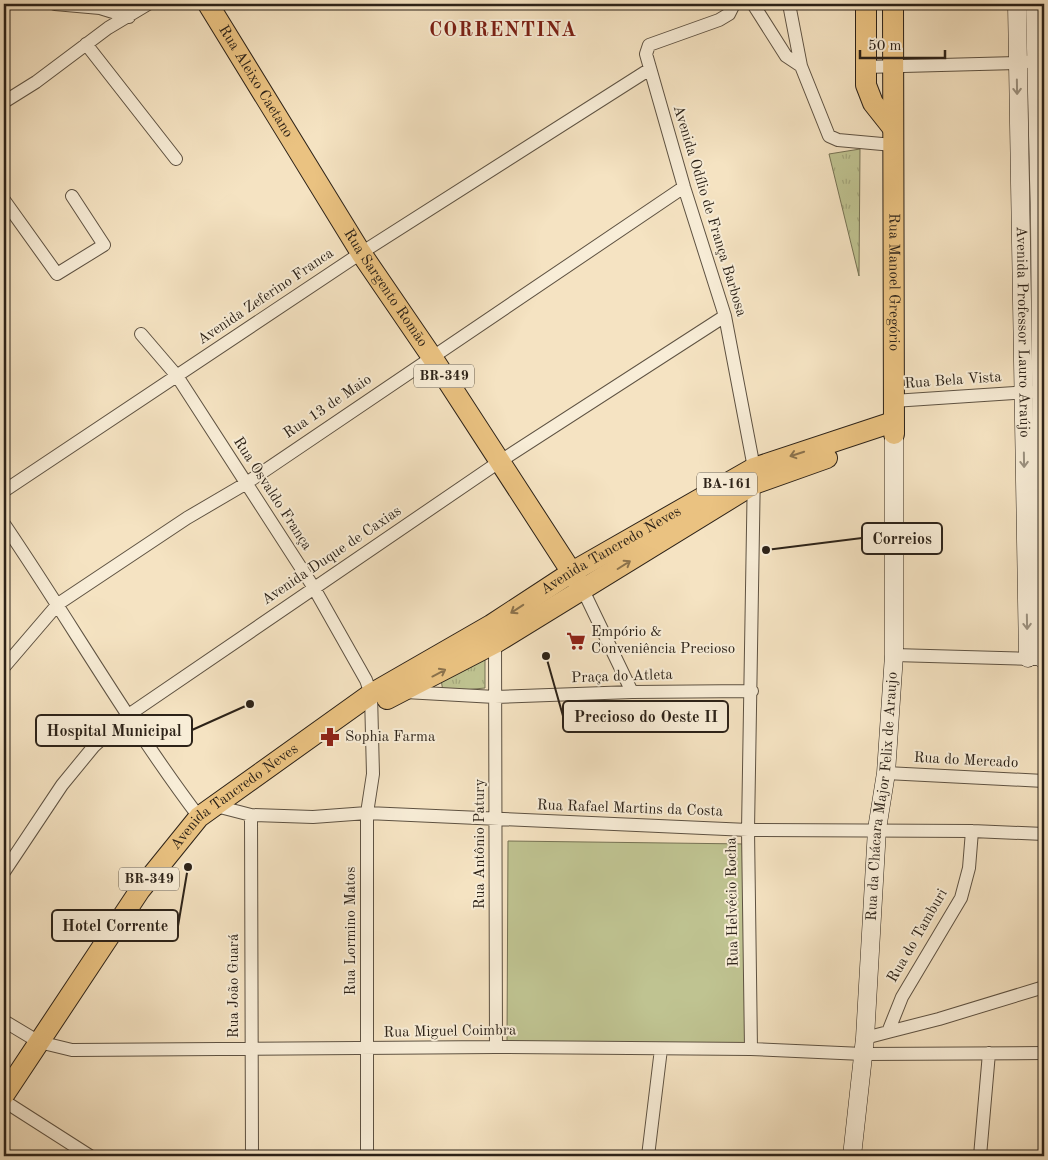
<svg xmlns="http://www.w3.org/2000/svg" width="1048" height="1160" font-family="'Old Standard TT',serif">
  <defs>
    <pattern id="grass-tufts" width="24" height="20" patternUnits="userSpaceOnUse" patternTransform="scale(1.25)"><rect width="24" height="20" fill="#bfc391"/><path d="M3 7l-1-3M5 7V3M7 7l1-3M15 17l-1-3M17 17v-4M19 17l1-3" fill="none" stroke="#a4a77c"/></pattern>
  </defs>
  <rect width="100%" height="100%" fill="#f5e3c2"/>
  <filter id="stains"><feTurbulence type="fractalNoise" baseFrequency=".004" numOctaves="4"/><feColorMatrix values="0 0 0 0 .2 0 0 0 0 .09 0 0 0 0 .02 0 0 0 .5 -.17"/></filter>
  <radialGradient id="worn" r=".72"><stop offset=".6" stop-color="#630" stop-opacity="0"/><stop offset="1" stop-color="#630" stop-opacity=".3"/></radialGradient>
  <path fill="url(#grass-tufts)" stroke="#767254" d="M860 149 859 276 829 154Z
    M485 659V688L443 692 441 679Z"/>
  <path fill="#bfc391" stroke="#767254" d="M508 841 747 844 748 1046 507 1043Z"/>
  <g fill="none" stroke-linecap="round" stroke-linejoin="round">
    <g stroke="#5e5242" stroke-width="14">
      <path id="street" d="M55 4 100 8 129 17
        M734 4 729 14 719 20 649 45 646 54 684 187 725 316 754 468 748 830 751 1049
        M753 4 786 56 801 66
        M789 4 801 66 829 136 838 140 893 145
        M86 44 176 159
        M865 67 1017 63 1044 60
        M4 102 36 82 108 28 148 4
        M4 200 57 274 104 245 72 196
        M141 334 177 376 314 588 366 680 371 694 372 735 373 774 367 813V1156
        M893 401 1031 392
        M4 491 361 253 650 69
        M4 524C70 621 128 723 199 817
        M583 590 632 692
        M495 637 496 1047
        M894 655 1036 659
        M4 667 58 604 187 518 245 484 684 187
        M405 692 495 697 632 692 752 691
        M886 773 1044 781
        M216 806 251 815 313 817 367 813 748 830 972 831 1044 834
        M251 815 252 1156
        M4 872 62 785 94 746 127 716 499 462 725 316
        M4 1021 39 1042 72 1050 496 1047 751 1049 863 1054 1044 1053
        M888 1032 939 1019 1044 987
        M865 1038 888 1032 902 997 961 898 969 868 972 831
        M4 1101 90 1156
        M648 1156 661 1049
        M980 1156 989 1053"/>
    </g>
    <g stroke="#2c2218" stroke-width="19">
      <g id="secondary">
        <path id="s1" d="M1017 4 1028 658"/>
        <path d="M1035 4 1040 223 1043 659"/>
        <path id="s2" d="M852 1156 865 1038 877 829 886 773 894 655V435"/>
      </g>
    </g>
    <g stroke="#2c2218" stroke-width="22">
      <g id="primary">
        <path id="s3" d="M208 4 361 253 432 357 578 582"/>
        <path d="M866 4V85L873 103 892 127"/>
        <path id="s4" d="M893 4 894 434"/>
        <path d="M387 699 497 642 754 484 827 458"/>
        <path id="s5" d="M4 1095 140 890 199 817 371 694 491 625 572 572 754 468 893 422"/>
      </g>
    </g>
    <use href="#street" stroke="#f8edd7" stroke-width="12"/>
    <use href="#secondary" stroke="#f8edd7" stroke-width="18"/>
    <use href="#primary" stroke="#eac281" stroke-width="20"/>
  </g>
  <defs><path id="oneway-shaft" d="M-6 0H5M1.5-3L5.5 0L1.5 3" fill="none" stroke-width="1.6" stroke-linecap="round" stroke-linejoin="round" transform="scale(1.25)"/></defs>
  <g stroke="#9c9281">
    <use href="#oneway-shaft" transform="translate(1017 87) rotate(89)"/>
    <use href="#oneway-shaft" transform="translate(1024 460) rotate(89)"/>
    <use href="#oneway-shaft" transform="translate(1027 622) rotate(89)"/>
  </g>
  <g stroke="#8b724c">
    <use href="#oneway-shaft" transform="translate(797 454) rotate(162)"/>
    <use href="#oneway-shaft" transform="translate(624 565) rotate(-32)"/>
    <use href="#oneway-shaft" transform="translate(517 609) rotate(147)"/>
    <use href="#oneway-shaft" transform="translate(439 673) rotate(-28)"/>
  </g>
  <defs>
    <g id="supermarket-bare" transform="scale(1.5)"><path d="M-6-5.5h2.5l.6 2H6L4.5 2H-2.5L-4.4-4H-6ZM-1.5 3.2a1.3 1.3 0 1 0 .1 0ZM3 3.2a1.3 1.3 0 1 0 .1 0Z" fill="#8f2418" stroke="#f8edd7" stroke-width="2.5" paint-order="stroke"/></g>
    <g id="pharmacy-bare" transform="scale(1.5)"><path d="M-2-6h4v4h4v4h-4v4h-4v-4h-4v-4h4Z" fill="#8f2418" stroke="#f8edd7" stroke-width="2.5" paint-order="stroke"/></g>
  </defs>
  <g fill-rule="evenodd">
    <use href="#supermarket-bare" x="576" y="641"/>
    <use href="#pharmacy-bare" x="330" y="737"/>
  </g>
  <g text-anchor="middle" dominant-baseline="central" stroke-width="4" stroke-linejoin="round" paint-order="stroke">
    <g fill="#f8edd7" stroke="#695f51" stroke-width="1">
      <rect x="414" y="364.5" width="60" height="23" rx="4"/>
      <rect x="697" y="472.5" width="60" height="23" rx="4"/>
      <rect x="119" y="867.5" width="60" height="23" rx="4"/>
    </g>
    <g font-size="14" font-weight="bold" fill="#2c2218">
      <text x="444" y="376">BR-349</text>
      <text x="727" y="484">BA-161</text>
      <text x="149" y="879">BR-349</text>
    </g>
    <g font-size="15" fill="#2c2218" stroke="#f8edd7">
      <text stroke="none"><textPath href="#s3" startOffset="91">Rua Aleixo Caetano</textPath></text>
      <text transform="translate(709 211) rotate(73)">Avenida Odílio de França Barbosa</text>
      <text stroke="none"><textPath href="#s4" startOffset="278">Rua Manoel Gregório</textPath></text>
      <text stroke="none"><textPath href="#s3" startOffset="335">Rua Sargento Romão</textPath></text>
      <text transform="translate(266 297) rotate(-34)">Avenida Zeferino Franca</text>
      <text stroke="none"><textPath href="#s1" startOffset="328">Avenida Professor Lauro Araújo</textPath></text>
      <text transform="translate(953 381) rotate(-4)">Rua Bela Vista</text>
      <text transform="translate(328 407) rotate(-34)">Rua 13 de Maio</text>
      <text transform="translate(272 494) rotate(57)">Rua Osvaldo França</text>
      <text stroke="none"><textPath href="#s5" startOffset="831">Avenida Tancredo Neves</textPath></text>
      <text transform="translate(332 556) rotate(-34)">Avenida Duque de Caxias</text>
      <text transform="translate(622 677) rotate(-2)">Praça do Atleta</text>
      <text transform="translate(966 761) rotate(3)">Rua do Mercado</text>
      <text stroke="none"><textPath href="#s2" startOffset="361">Rua da Chácara Major Felix de Araujo</textPath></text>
      <text stroke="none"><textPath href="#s5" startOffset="380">Avenida Tancredo Neves</textPath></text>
      <text transform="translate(630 809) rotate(2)">Rua Rafael Martins da Costa</text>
      <text transform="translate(480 844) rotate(-90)">Rua Antônio Patury</text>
      <text transform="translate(733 902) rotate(-91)">Rua Helvécio Rocha</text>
      <text transform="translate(351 931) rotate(-90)">Rua Lormino Matos</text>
      <text transform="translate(918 936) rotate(-60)">Rua do Tamburi</text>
      <text transform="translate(234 986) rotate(-90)">Rua João Guará</text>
      <text transform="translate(450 1032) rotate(-1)">Rua Miguel Coimbra</text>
    </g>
    <g font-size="15" fill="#2c2218" stroke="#f8edd7" text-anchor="start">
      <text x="591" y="632">Empório &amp;<tspan x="591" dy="17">Conveniência Precioso</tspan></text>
      <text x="345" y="737">Sophia Farma</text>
    </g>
    <g font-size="20" font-weight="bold" letter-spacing="1" fill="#7a1f14" stroke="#f8edd7">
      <text x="503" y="31">CORRENTINA</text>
    </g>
  </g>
  <path fill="none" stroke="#2c2218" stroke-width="2" d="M766 550L862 538M546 656L563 716M250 704L192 730M188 867L178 926"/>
  <g fill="#2c2218" stroke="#f8edd7" stroke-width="2">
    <circle cx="766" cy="550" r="5"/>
    <circle cx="546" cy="656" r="5"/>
    <circle cx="250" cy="704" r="5"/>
    <circle cx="188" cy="867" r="5"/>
  </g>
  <g fill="#f8edd7" stroke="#2c2218" stroke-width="2">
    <rect x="862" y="523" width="80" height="31" rx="5"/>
    <rect x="563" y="701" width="165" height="31" rx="5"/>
    <rect x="36" y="715" width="156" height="31" rx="5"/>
    <rect x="52" y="910" width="126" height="31" rx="5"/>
  </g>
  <g font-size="16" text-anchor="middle" font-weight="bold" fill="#2c2218">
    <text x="902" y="544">Correios</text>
    <text x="646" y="722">Precioso do Oeste II</text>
    <text x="114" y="736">Hospital Municipal</text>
    <text x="115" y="931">Hotel Corrente</text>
  </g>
  <rect width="1048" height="1160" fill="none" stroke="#f5e3c2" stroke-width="20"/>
  <rect x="5" y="5" width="1038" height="1150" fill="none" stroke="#2c2218" stroke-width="2.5"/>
  <rect x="10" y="10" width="1028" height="1140" fill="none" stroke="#2c2218"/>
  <path d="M860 50v8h85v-8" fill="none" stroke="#2c2218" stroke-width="2.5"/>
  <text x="868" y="50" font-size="15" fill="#2c2218" stroke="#f8edd7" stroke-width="4" paint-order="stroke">50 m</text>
  <rect width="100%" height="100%" filter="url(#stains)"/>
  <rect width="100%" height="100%" fill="url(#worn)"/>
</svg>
